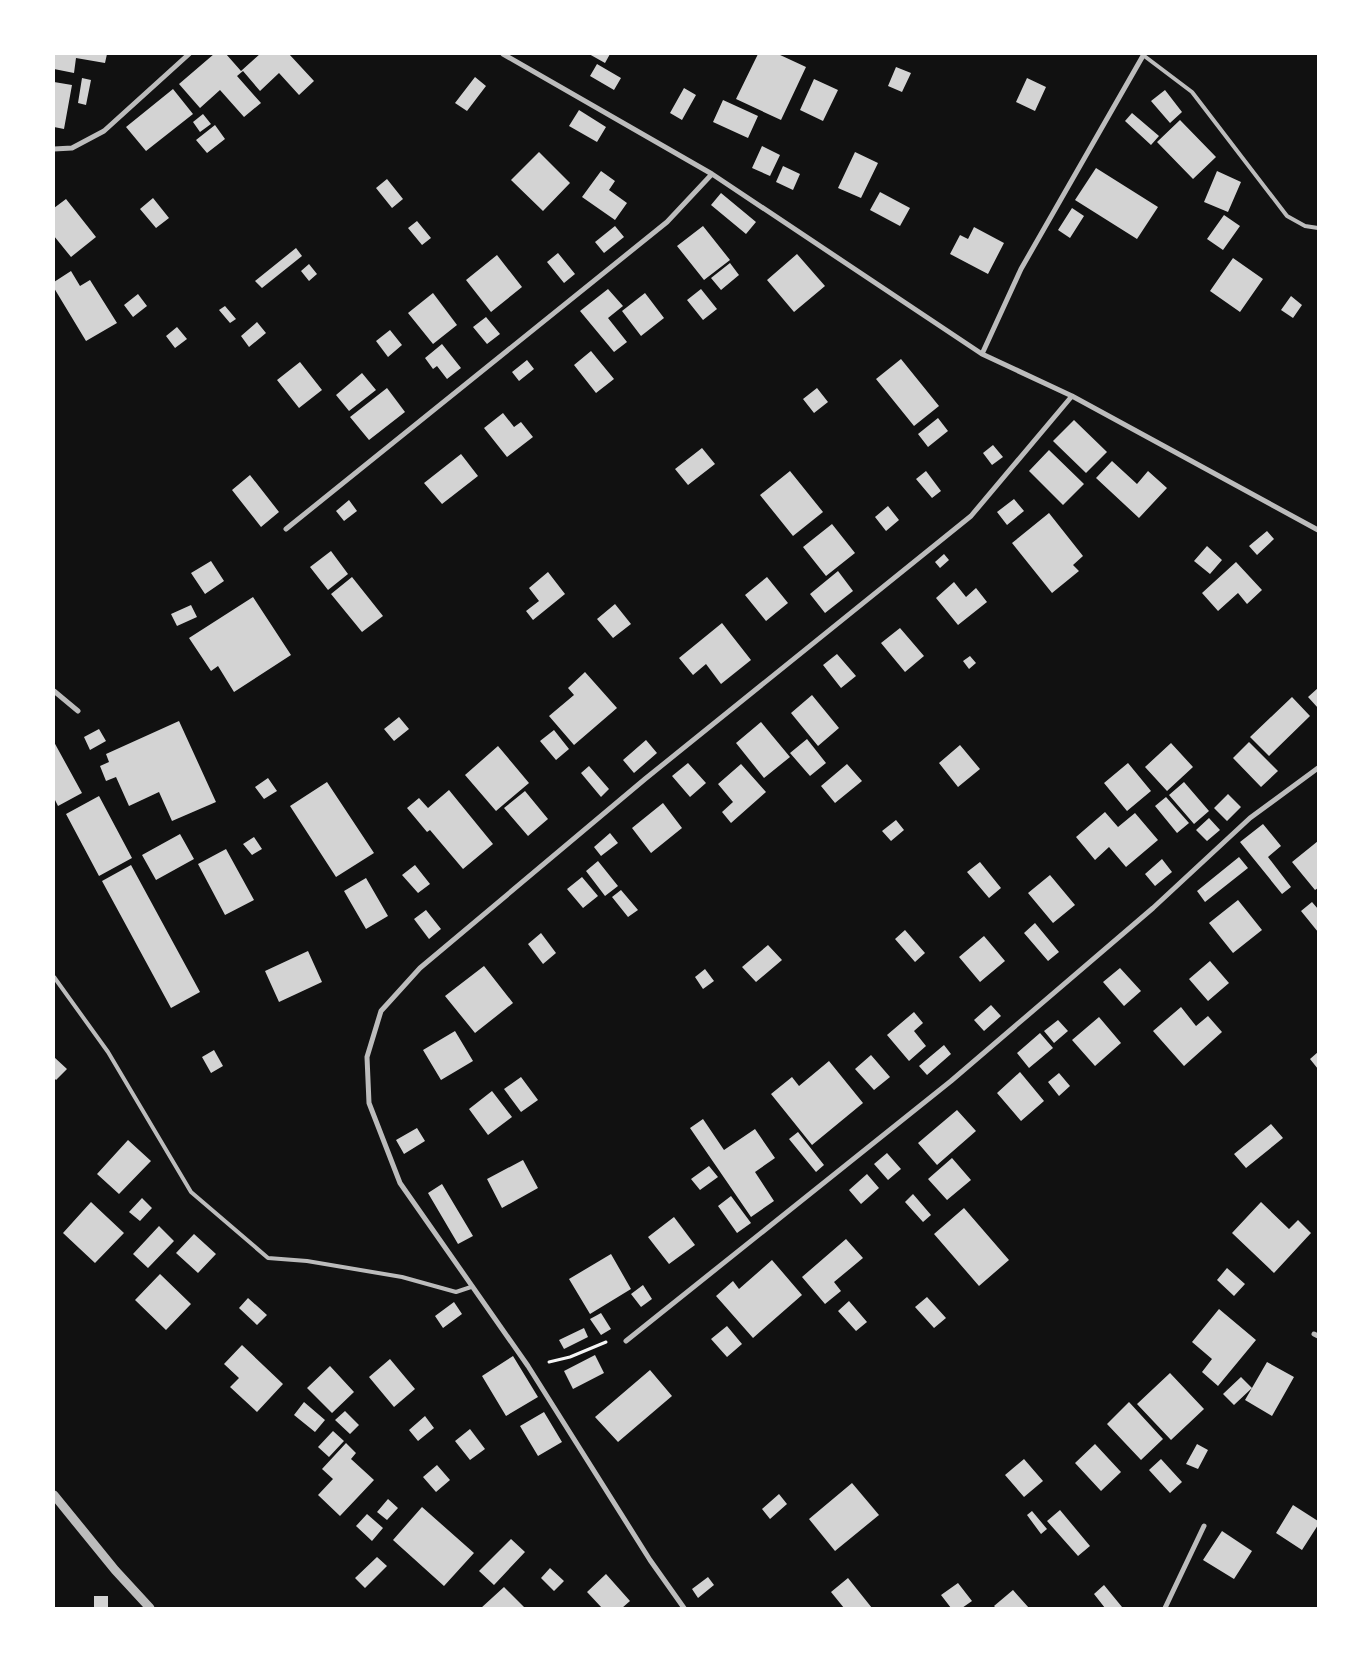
<svg xmlns="http://www.w3.org/2000/svg" width="1372" height="1662" font-family="'Exo 2',sans-serif">
  <rect width="100%" height="100%" fill="#111"/>
  <path fill="#d3d3d3" d="M54 54H107L105 63 76 58 74 73 54 69Z
    M214 54H226L241 71 260 54H289L314 81 299 95 279 73 260 91 243 71 237 76 261 103 244 117 220 90 200 108 179 84Z
    M589 54H610L605 63Z
    M758 54H778L806 67 781 120 736 99Z
    M597 64 621 78 614 90 590 76Z
    M896 67 911 73 902 92 888 86Z
    M475 77 486 86 467 111 455 103Z
    M82 78 91 80 86 105 78 103Z
    M1027 78 1046 87 1035 111 1016 102Z
    M814 79 838 90 823 121 800 110Z
    M54 82 72 85 64 129 54 127Z
    M684 88 696 95 682 120 670 113Z
    M173 89 193 114 146 151 126 127Z
    M1165 90 1182 112 1170 123 1151 101Z
    M723 100 758 116 748 138 713 122Z
    M579 110 606 127 597 142 569 126Z
    M1132 113 1159 136 1151 145 1125 121Z
    M203 114 211 124 200 132 193 122Z
    M1180 120 1216 157 1193 179 1157 142Z
    M215 125 225 139 207 153 196 140Z
    M762 146 780 155 770 176 752 168Z
    M539 152 570 183 543 211 511 180Z
    M855 152 878 163 861 198 838 188Z
    M783 166 800 174 793 190 776 182Z
    M1096 168 1158 207 1137 239 1075 200Z
    M601 171 615 181 609 190 627 203 615 220 582 197Z
    M1217 171 1241 182 1228 212 1204 202Z
    M387 179 403 199 392 208 376 188Z
    M880 192 910 208 900 226 870 210Z
    M721 193 756 222 746 234 711 205Z
    M153 198 169 218 156 228 140 209Z
    M66 199 96 237 71 257 54 236V208Z
    M1072 208 1084 216 1070 238 1058 230Z
    M1224 215 1240 226 1223 250 1207 239Z
    M417 221 431 238 422 245 408 228Z
    M615 226 624 237 604 253 595 242Z
    M703 226 730 260 704 280 677 246Z
    M974 227 1004 243 988 274 950 254 960 235 968 239Z
    M296 248 302 256 262 288 255 281Z
    M558 253 575 274 564 283 547 262Z
    M797 254 825 286 794 312 767 280Z
    M497 255 522 287 491 312 466 280Z
    M1233 258 1263 279 1240 312 1210 291Z
    M730 263 739 275 721 290 711 278Z
    M309 264 317 274 309 281 301 271Z
    M71 271 80 286 90 280 117 323 86 341 54 288V282Z
    M608 289 623 306 608 318 627 342 614 352 580 311Z
    M701 289 717 309 703 320 687 300Z
    M433 293 457 325 433 344 408 313Z
    M645 293 664 318 641 336 622 311Z
    M138 294 147 306 133 317 124 305Z
    M1291 296 1302 305 1293 318 1281 310Z
    M225 306 236 319 230 323 219 310Z
    M486 317 500 334 487 344 473 327Z
    M257 322 266 333 249 347 241 336Z
    M177 327 187 339 175 348 166 336Z
    M390 330 402 345 388 357 376 341Z
    M442 344 461 368 447 379 437 366 433 369 425 358Z
    M591 351 614 379 596 393 574 365Z
    M901 359 939 406 914 426 876 379Z
    M527 360 534 369 519 381 512 372Z
    M300 362 322 390 299 408 277 380Z
    M362 373 376 390 349 411 336 395Z
    M387 388 405 412 369 440 350 417Z
    M817 388 828 402 814 413 803 399Z
    M503 413 514 427 521 422 533 437 507 457 484 428Z
    M938 418 948 431 928 447 918 434Z
    M1074 420 1107 452 1086 473 1053 441Z
    M993 445 1003 457 992 465 983 453Z
    M702 448 715 464 688 485 675 469Z
    M1049 450 1084 484 1063 505 1029 471Z
    M461 454 478 476 442 504 424 483Z
    M1112 461 1137 484 1148 471 1167 488 1139 518 1096 478Z
    M790 471 823 512 793 536 760 495Z
    M926 471 941 491 932 498 916 479Z
    M250 475 279 512 261 527 232 490Z
    M1014 499 1024 511 1007 525 997 512Z
    M349 500 357 511 344 521 336 511Z
    M888 506 899 520 886 531 875 517Z
    M1049 513 1083 556 1073 565 1079 571 1052 593 1012 543Z
    M832 524 855 553 826 576 803 547Z
    M1267 531 1274 539 1257 555 1249 546Z
    M1207 546 1222 560 1210 574 1194 561Z
    M331 551 348 574 328 590 310 567Z
    M944 554 949 560 940 568 935 562Z
    M211 561 224 581 205 594 191 573Z
    M1236 562 1262 590 1247 604 1238 593 1218 611 1202 593Z
    M838 571 853 591 825 613 810 594Z
    M548 572 565 594 533 620 526 611 539 601 529 588Z
    M352 577 383 616 362 632 331 594Z
    M767 577 788 603 766 621 745 595Z
    M954 582 966 597 976 588 987 602 958 625 936 598Z
    M253 597 291 655 234 692 218 666 211 671 189 638Z
    M615 604 631 624 613 638 597 619Z
    M191 605 197 617 177 626 171 614Z
    M722 623 751 660 721 684 706 664 693 675 679 658Z
    M900 628 924 656 905 672 881 643Z
    M837 654 856 676 841 688 823 665Z
    M970 656 976 663 969 669 963 661Z
    M585 672 617 708 574 745 549 716 574 695 568 688Z
    M1318 688V708L1308 697Z
    M812 695 839 728 818 746 791 713Z
    M1292 697 1310 716 1269 756 1250 737Z
    M399 717 409 729 394 741 384 729Z
    M179 721 216 802 172 821 159 792 129 806 116 777 106 781 100 766 109 762 106 754Z
    M761 722 790 757 764 778 736 743Z
    M99 729 106 741 90 750 84 737Z
    M554 730 569 749 556 760 540 741Z
    M807 739 826 763 810 776 790 753Z
    M646 740 657 753 634 773 623 760Z
    M54 742 82 793 58 806 54 798Z
    M1249 742 1278 771 1261 787 1233 758Z
    M1171 743 1193 767 1167 791 1145 767Z
    M960 745 980 769 958 787 939 763Z
    M498 746 529 783 496 811 465 775Z
    M688 763 706 783 690 797 672 776Z
    M1128 763 1151 791 1127 811 1104 783Z
    M741 764 766 792 731 823 722 812 733 802 718 784Z
    M847 764 862 781 835 803 821 786Z
    M589 766 609 789 601 797 581 773Z
    M268 778 277 791 264 799 255 787Z
    M327 782 374 853 336 877 290 806Z
    M1184 782 1209 811 1194 824 1169 795Z
    M449 790 493 844 463 869 430 830 427 832 407 808 419 798 428 808Z
    M525 791 548 819 528 836 504 808Z
    M1228 794 1241 807 1227 821 1214 808Z
    M99 796 132 858 99 876 66 814Z
    M1166 797 1189 823 1177 833 1155 806Z
    M663 803 682 828 651 853 632 828Z
    M1105 812 1118 827 1135 813 1158 840 1126 867 1109 847 1095 860 1076 837Z
    M1209 818 1220 830 1207 841 1196 830Z
    M896 820 904 830 891 841 882 831Z
    M1263 824 1281 846 1268 857 1291 887 1282 894 1240 842Z
    M610 833 618 843 601 856 594 847Z
    M180 834 194 859 156 880 142 855Z
    M254 837 262 849 252 855 243 844Z
    M1318 841V888L1315 890 1292 862Z
    M226 849 254 900 225 915 198 864Z
    M1239 857 1248 868 1205 902 1197 891Z
    M1162 859 1172 872 1155 886 1145 874Z
    M598 861 618 886 605 896 586 871Z
    M980 862 1001 888 989 898 967 872Z
    M131 865 200 992 171 1008 102 881Z
    M415 865 430 884 418 893 402 875Z
    M1050 875 1075 905 1053 923 1028 893Z
    M582 877 598 896 583 908 567 889Z
    M366 878 388 916 366 929 344 891Z
    M621 890 638 910 628 917 612 897Z
    M1238 900 1262 930 1233 953 1209 923Z
    M1312 902 1318 909V932L1301 911Z
    M426 910 441 929 429 939 414 919Z
    M1035 923 1059 952 1048 961 1024 933Z
    M905 930 925 953 915 962 895 939Z
    M541 933 556 953 543 964 528 944Z
    M984 936 1005 961 980 982 959 957Z
    M768 945 782 960 756 982 742 967Z
    M308 951 322 982 279 1002 265 971Z
    M1210 961 1229 983 1208 1001 1189 979Z
    M484 966 513 1003 475 1033 445 996Z
    M1120 968 1141 991 1124 1006 1103 982Z
    M705 969 714 981 703 989 695 977Z
    M991 1005 1001 1016 984 1031 974 1020Z
    M1181 1007 1196 1026 1208 1016 1222 1032 1184 1066 1153 1031Z
    M914 1012 923 1023 914 1031 926 1046 909 1061 887 1035Z
    M1099 1017 1121 1043 1095 1066 1072 1040Z
    M1058 1020 1068 1031 1054 1043 1044 1031Z
    M455 1031 473 1061 441 1080 423 1050Z
    M1040 1033 1053 1048 1029 1068 1017 1053Z
    M944 1045 951 1054 927 1075 919 1066Z
    M214 1050 223 1066 211 1073 202 1057Z
    M1318 1052V1069L1310 1059Z
    M871 1055 890 1077 874 1090 855 1069Z
    M54 1057 67 1069 56 1080 54 1078Z
    M829 1061 863 1103 812 1145 771 1094 792 1077 799 1086Z
    M1020 1072 1044 1101 1021 1121 997 1093Z
    M1059 1073 1070 1086 1059 1096 1048 1082Z
    M521 1077 538 1100 521 1112 504 1089Z
    M492 1091 512 1117 488 1135 469 1109Z
    M957 1110 976 1131 937 1165 918 1143Z
    M703 1119 724 1150 755 1129 775 1158 755 1172 774 1201 751 1217 690 1128Z
    M1271 1124 1283 1138 1246 1168 1234 1154Z
    M417 1128 425 1141 404 1154 396 1140Z
    M798 1132 824 1165 816 1172 789 1139Z
    M128 1140 151 1161 119 1194 97 1174Z
    M887 1153 901 1169 888 1180 874 1164Z
    M952 1158 971 1180 947 1200 928 1179Z
    M523 1160 538 1188 502 1208 487 1179Z
    M709 1166 718 1177 700 1190 691 1179Z
    M867 1174 879 1188 861 1204 849 1190Z
    M442 1184 473 1236 458 1244 428 1193Z
    M913 1194 931 1215 923 1222 905 1202Z
    M731 1196 751 1223 737 1233 718 1206Z
    M142 1198 152 1208 140 1221 129 1212Z
    M91 1202 124 1233 95 1263 63 1233Z
    M1261 1202 1289 1229 1298 1220 1311 1233 1274 1273 1232 1233Z
    M964 1208 1009 1260 979 1286 934 1234Z
    M674 1217 695 1245 669 1264 648 1237Z
    M159 1226 174 1241 148 1268 133 1254Z
    M194 1234 216 1254 198 1273 176 1253Z
    M846 1239 863 1258 834 1282 841 1291 825 1304 802 1277Z
    M611 1254 631 1289 590 1314 569 1279Z
    M772 1260 802 1295 753 1338 716 1296 733 1281 739 1289Z
    M1227 1268 1245 1284 1234 1296 1217 1280Z
    M160 1274 191 1304 166 1330 135 1300Z
    M643 1285 652 1299 641 1307 631 1294Z
    M927 1297 946 1318 934 1328 915 1307Z
    M248 1298 267 1315 257 1325 239 1308Z
    M849 1301 867 1322 856 1331 838 1311Z
    M454 1302 462 1314 443 1328 435 1316Z
    M1219 1309 1256 1340 1218 1386 1202 1372 1212 1359 1192 1342Z
    M601 1313 611 1329 601 1335 590 1319Z
    M727 1326 742 1344 727 1357 711 1339Z
    M584 1328 588 1337 564 1349 559 1340Z
    M242 1345 283 1384 257 1412 230 1387 239 1378 224 1364Z
    M595 1355 604 1373 573 1389 564 1371Z
    M513 1356 538 1397 506 1416 482 1376Z
    M390 1359 415 1389 394 1407 369 1377Z
    M1267 1362 1294 1377 1272 1416 1245 1400Z
    M330 1366 354 1392 332 1413 307 1388Z
    M650 1370 672 1396 618 1442 595 1417Z
    M1170 1373 1204 1409 1171 1440 1137 1404Z
    M1241 1377 1252 1388 1234 1405 1223 1394Z
    M304 1402 325 1420 315 1432 294 1415Z
    M1129 1402 1163 1439 1141 1460 1107 1424Z
    M345 1411 359 1425 350 1434 335 1420Z
    M544 1412 562 1442 538 1456 520 1426Z
    M425 1416 434 1428 418 1441 409 1430Z
    M470 1429 485 1449 470 1460 455 1441Z
    M333 1431 344 1441 329 1457 318 1447Z
    M346 1443 356 1453 351 1459 374 1480 340 1516 318 1495 333 1479 322 1469Z
    M1095 1444 1121 1472 1101 1491 1075 1463Z
    M1197 1444 1208 1450 1198 1469 1186 1464Z
    M1024 1459 1043 1481 1024 1497 1005 1475Z
    M1161 1459 1182 1482 1170 1493 1149 1470Z
    M437 1465 450 1480 436 1492 423 1477Z
    M852 1483 879 1515 835 1551 809 1519Z
    M779 1494 787 1504 770 1519 762 1509Z
    M388 1499 398 1508 387 1520 377 1512Z
    M1293 1505 1318 1521V1525L1302 1550 1276 1533Z
    M422 1507 474 1553 444 1586 393 1540Z
    M1060 1510 1090 1546 1078 1556 1047 1521Z
    M1032 1511 1047 1529 1041 1534 1027 1515Z
    M367 1514 383 1528 372 1541 356 1526Z
    M1222 1531 1252 1551 1234 1579 1203 1560Z
    M511 1539 525 1552 494 1585 479 1571Z
    M377 1557 387 1566 365 1588 355 1578Z
    M550 1568 564 1581 554 1591 541 1578Z
    M606 1574 630 1601 622 1608H602L587 1592Z
    M708 1577 714 1585 698 1598 692 1589Z
    M848 1578 872 1608H844L831 1592Z
    M958 1583 972 1601 962 1608H951L941 1595Z
    M1104 1585 1122 1607 1121 1608H1105L1094 1594Z
    M504 1587 525 1608H481Z
    M1013 1590 1029 1608H996L994 1606Z
    M94 1596H108V1608H94Z"/>
  <g fill="none" stroke-linecap="round" stroke-linejoin="round">
    <path stroke="#f5f5f5" stroke-width="3" d="M549 1362 570 1357 606 1342"/>
    <path stroke="#bcbcbc" stroke-width="4" d="M1143 55 1192 92 1287 216 1305 226 1318 228
      M54 977 108 1052 191 1192 268 1258 307 1261 402 1277 456 1292 471 1287"/>
    <path stroke="#bcbcbc" stroke-width="5" d="M503 54 712 174 982 354 1072 396 1318 530
      M54 149 72 148 104 131 189 54
      M982 354 1021 269 1144 54
      M286 529 667 222 712 174
      M54 691 78 711
      M1314 1334 1318 1336
      M626 1341 951 1081 1153 908 1250 818 1318 768
      M684 1608 650 1560 528 1366 400 1183 369 1103 367 1057 381 1011 420 968 645 779 971 516 1072 396
      M1165 1608 1204 1526"/>
    <path stroke="#bcbcbc" stroke-width="9" d="M54 1495 115 1570 150 1608"/>
  </g>
  <rect width="1372" height="1662" fill="none" stroke="#ffffff" stroke-width="110"/>
</svg>
